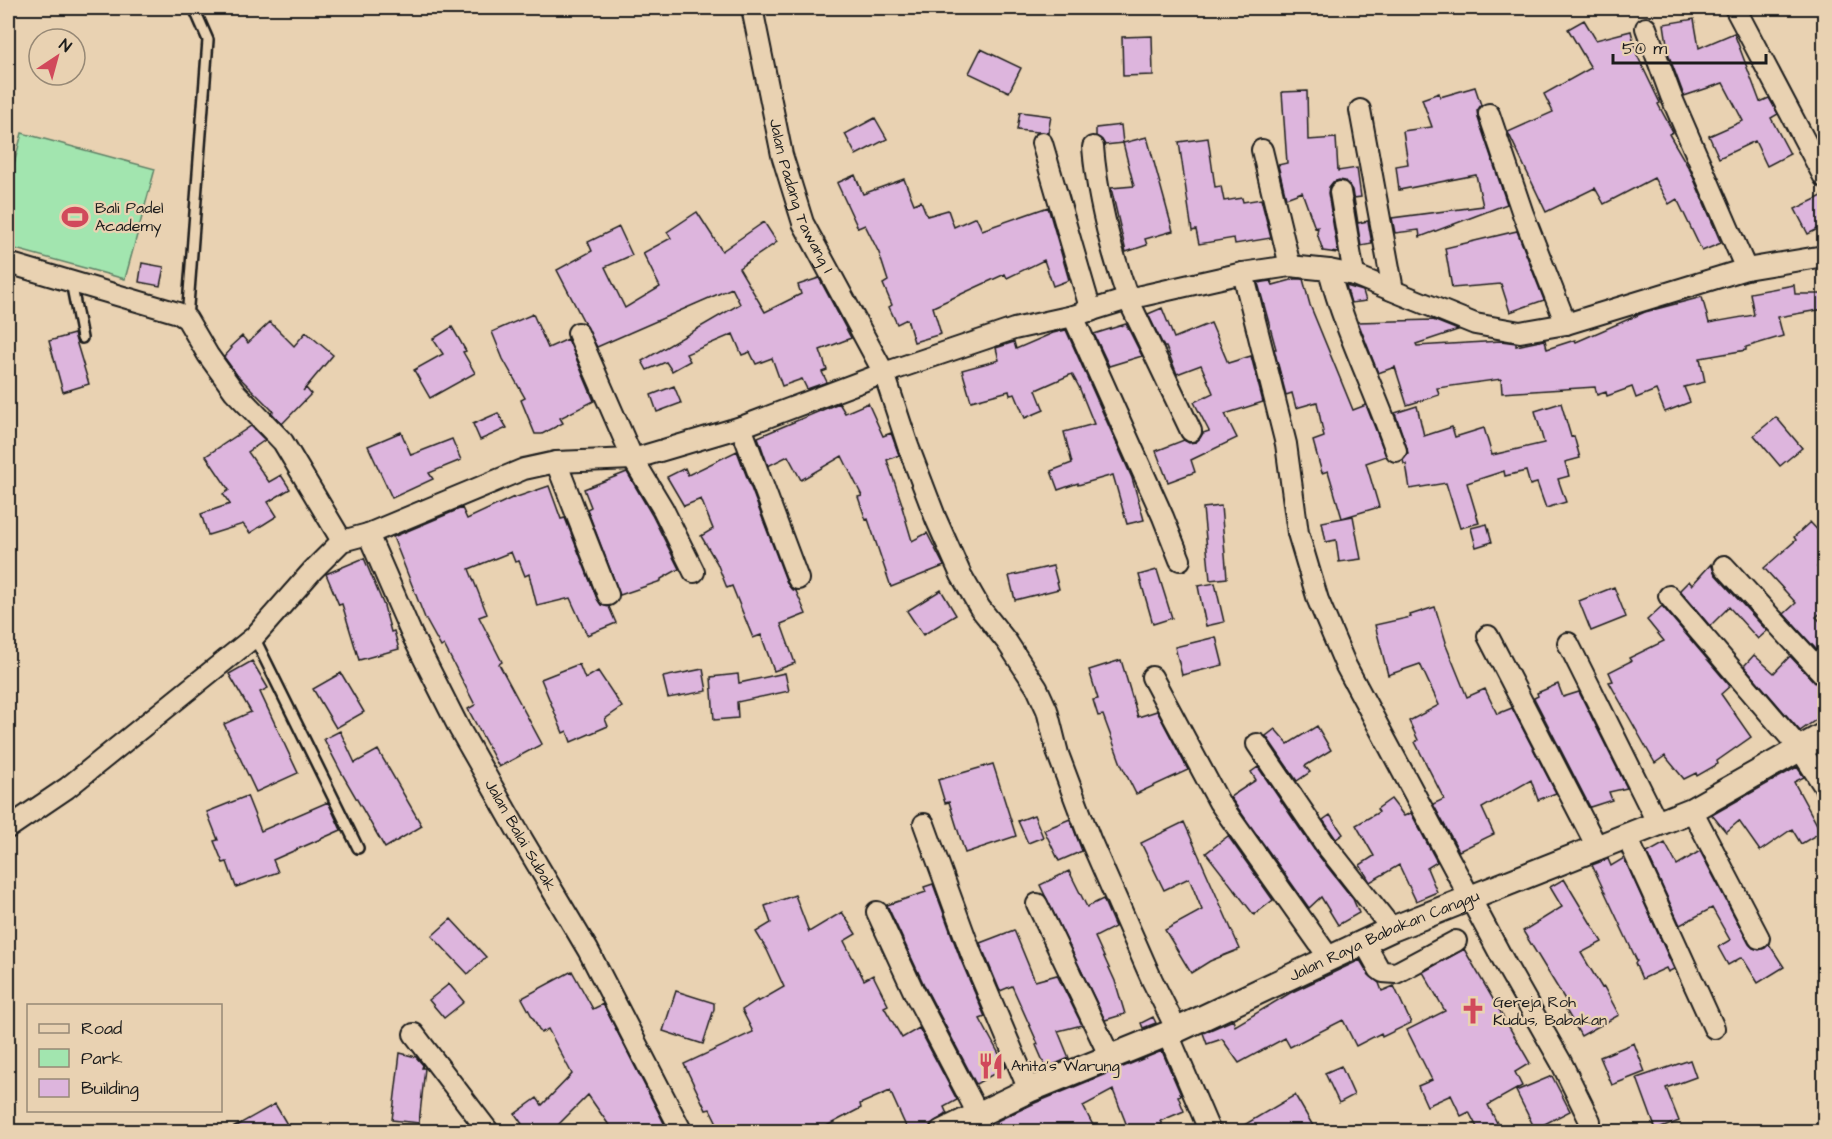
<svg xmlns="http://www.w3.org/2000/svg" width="1832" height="1139" font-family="'Architects Daughter',sans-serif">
  <rect width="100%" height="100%" fill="#e9d2b2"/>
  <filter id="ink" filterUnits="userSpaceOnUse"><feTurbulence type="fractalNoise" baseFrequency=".0167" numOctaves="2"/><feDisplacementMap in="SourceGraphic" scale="12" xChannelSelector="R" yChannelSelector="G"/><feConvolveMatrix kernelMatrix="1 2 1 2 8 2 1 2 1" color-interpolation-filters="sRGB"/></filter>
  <g filter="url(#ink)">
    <path fill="#a2e5af" stroke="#5f8066" stroke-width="1.5" d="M22 133 155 169 125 279 8 247V187Z"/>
    <path fill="#ddb5dd" stroke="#1c1c1c" stroke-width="1.5" d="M1694 19 1699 48 1734 33 1760 102 1769 98 1778 114 1771 118 1790 154 1767 166 1755 141 1719 158 1709 136 1743 121 1723 83 1684 96 1669 56 1664 24Z
      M1584 20 1596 40 1631 31 1637 55 1660 103 1658 104 1673 132 1669 134 1690 170 1721 243 1702 251 1677 199 1669 204 1654 178 1604 204 1595 188 1546 212 1508 132 1553 112 1544 94 1591 68 1568 29Z
      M1152 36 1153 75 1123 76 1122 37Z
      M981 49 1021 68 1009 92 969 73Z
      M1475 87 1481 105 1477 111 1478 118 1507 204 1420 237 1419 230 1395 233 1392 218 1483 206 1476 175 1399 190 1396 166 1408 164 1403 131 1432 127 1422 99 1439 93 1440 97Z
      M1307 91 1308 140 1336 138 1338 171 1357 168 1361 197 1354 198 1358 223 1368 221 1372 244 1361 246 1352 190 1345 181 1339 180 1333 182 1329 187 1328 193 1338 253 1323 251 1317 233 1318 227 1315 228 1302 192 1286 198 1278 165 1287 163 1282 92Z
      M1020 112 1051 116 1048 133 1017 130Z
      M875 118 887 139 856 155 845 134Z
      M1121 125 1123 143 1105 145 1102 140 1096 136V128Z
      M1147 137 1173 231 1145 239 1147 245 1126 252 1111 188 1134 186 1123 143Z
      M1208 138 1215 187 1221 186 1224 201 1242 198 1243 202 1261 199 1271 238 1235 244 1234 238 1199 244 1196 230 1192 231 1179 142Z
      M855 175 863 194 904 179 914 204 921 201 927 216 948 210 954 227 976 217 982 230 1048 207 1069 280 1053 286 1044 260 1007 278 1005 274 933 307 941 334 914 342 907 319 897 324 889 307 892 305 883 284 888 281 879 253 865 225 858 228 837 183Z
      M1824 195V226L1808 234 1795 209Z
      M697 212 722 251 764 222 777 242 739 268 765 312 801 294 798 285 819 278 851 338 820 350 827 370 822 372 827 382 807 389 802 379 782 386 772 358 756 364 750 352 742 355 733 334 686 354 690 361 672 371 666 362 647 370 642 361 740 304 732 288 597 347 557 270 592 251 588 242 619 227 632 255 605 267 625 308 660 287 643 253 671 238 667 232Z
      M1517 231 1544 300 1510 312 1501 284 1452 288 1445 248Z
      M142 263 164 267 160 286 139 282Z
      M1295 279H1303L1310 305 1353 410 1366 405 1386 456 1366 463 1379 507 1342 518 1328 471 1322 473 1313 441 1324 437 1317 402 1296 408 1292 393 1286 395 1274 349H1276L1258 283 1271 281 1273 285Z
      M1794 285 1795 294H1824V309L1778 317 1783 336 1746 347V350L1700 358 1705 382 1684 387 1690 402 1665 412 1656 390 1636 398 1632 387 1607 396 1606 392 1597 395 1595 387 1502 393 1501 379 1437 388 1439 395 1407 405 1395 367 1378 373 1358 322 1433 320 1458 330 1416 344 1417 346 1501 341 1516 343V346L1545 340 1547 349 1575 340 1576 342 1645 312 1702 297 1709 323 1754 315 1750 293Z
      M1346 286 1363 291 1366 301 1351 303Z
      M1162 308 1174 338 1211 323 1228 363 1251 356 1263 402 1225 414 1237 438 1191 460 1195 472 1168 482 1156 451 1184 440 1189 443 1196 442 1200 438 1203 433 1209 431 1194 402 1213 393 1201 365 1177 374 1166 347H1164L1148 314Z
      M533 314 548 348 568 339 594 401 560 418 563 423 542 434H535L521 400 525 398 503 359 492 332Z
      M270 322 294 346 306 332 333 355 303 391 306 388 311 394 282 424 271 412 273 411 237 375 224 357 232 348 230 347 242 336 248 343Z
      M1126 324 1142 356 1109 366 1094 334Z
      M452 327 466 351 463 352 475 373 430 398 414 370 443 354 433 339Z
      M1066 330 1132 478 1144 520 1127 524 1113 475 1078 485V483L1058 490 1051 471 1072 463 1064 432 1094 424 1079 387 1072 374 1036 390 1044 410 1025 418 1015 394 1010 395 1009 391 971 401 962 370 999 360 996 348 1014 342 1016 349 1053 333Z
      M74 334 89 384 63 392 49 341Z
      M674 386 681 403 657 412 651 395Z
      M839 403 845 413 868 403 883 436 891 433 899 455 887 460 903 507H902L912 541 927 533 944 566 891 587 868 519 866 520 858 497 862 496 842 456 801 480 788 456 768 466 758 437Z
      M1561 403 1571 437 1574 436 1580 458 1565 462 1569 476 1558 479 1566 502 1546 508 1537 483 1530 485 1526 471 1505 476 1504 471 1467 483 1479 523 1460 528 1446 483 1410 489 1406 464H1404L1403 460 1408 454 1407 448 1395 413 1417 406 1424 436 1452 427 1455 437 1484 428 1492 455 1544 443 1535 411Z
      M498 413 507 428 480 440 473 424Z
      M1776 417 1802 448 1780 466 1754 435Z
      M251 426 265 440 248 452 269 482 281 475 290 489 268 502 277 516 250 533 243 524 208 535 201 514 230 504 223 494 229 490 206 456Z
      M401 432 411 455 452 439 461 460 429 473 433 479 392 498 368 446Z
      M737 451 787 583 791 589 796 591 806 614 781 624 795 663 774 671 761 635 753 638 732 586 727 588 717 563 701 536 713 529 701 499 684 506 667 477 685 468 688 475Z
      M627 472 652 515 679 569 661 579V581L620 595 587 509 591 507 584 489Z
      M549 486 561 519 565 518 597 599 601 605 609 607 616 623 587 635 570 598 537 606 529 574 525 576 519 561 515 562 511 552 469 569 487 614 479 617 502 662 499 664 542 744 499 767 468 709 475 705 444 645 441 647 425 618 393 537 462 508 467 519 514 497V498Z
      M1221 506 1227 578 1210 580 1203 508Z
      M1353 516 1361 559 1339 562 1336 540 1326 542 1322 522Z
      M1810 522 1824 537V559L1817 567 1824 576V610L1816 617 1824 625V658L1784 614 1796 603 1764 568 1796 540 1794 537Z
      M1487 524 1492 542 1476 547 1471 528Z
      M364 558 384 606 391 632 394 631 399 649 359 660 342 604 339 605 326 574Z
      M1711 564 1715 574 1767 631 1758 639 1729 607 1710 626 1680 590 1689 581 1692 585Z
      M1053 566 1059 589 1015 600 1009 576Z
      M1157 570 1172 618 1153 624 1139 575Z
      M1215 583 1224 622 1206 626 1198 586Z
      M1614 587 1626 617 1591 631 1579 601Z
      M941 590 956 615 923 635 907 611Z
      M1662 606 1730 686 1721 694 1751 737 1717 761 1718 764 1697 776 1696 773 1684 779 1665 756 1655 763 1609 682 1613 681 1609 672 1631 661 1629 658 1664 641 1647 620Z
      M1435 607 1446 642 1445 643 1467 697 1485 689 1497 714 1512 708 1556 793 1538 800 1531 780 1482 808 1494 834 1459 851 1433 804 1444 799 1415 742 1418 740 1409 721 1439 705 1420 664 1388 675 1375 625 1411 617 1410 615Z
      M1216 637 1223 665 1182 675 1175 647Z
      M1754 655 1774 673 1790 656 1815 683 1824 687V714L1800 731 1744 666Z
      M1121 660 1138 717 1157 711 1188 770 1136 794 1121 764 1103 715 1098 716 1093 700 1098 699 1089 670Z
      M252 661 268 688 260 692 298 773 256 792 224 724 251 712 229 674Z
      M579 664 585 679 598 671 622 707 605 719 608 726 571 742 567 731 563 733 541 679Z
      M703 669 707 691 668 698 663 677Z
      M341 673 364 712 336 728 313 689Z
      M785 673 789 691 737 702 738 718 714 720 711 677 738 674 739 683Z
      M1558 684 1563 697 1579 692 1627 788 1609 792 1612 800 1590 807 1534 698 1538 696 1537 693Z
      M1317 726 1331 750 1305 766 1310 772 1297 781 1266 736 1275 729 1288 744Z
      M340 731 355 763 378 750 422 826 385 848 341 772 324 739Z
      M993 764 1016 836 965 853 949 802 945 803 938 780Z
      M1258 767 1315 851 1353 899 1359 913 1338 925 1321 897 1309 908 1230 797 1256 780 1251 772Z
      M1797 767 1804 777 1794 782 1821 832 1801 844 1792 829 1760 851 1739 821 1726 832 1712 815Z
      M247 796 261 831 328 802 341 830 273 860 278 872 236 887 227 862 223 863 214 841 218 840 207 812Z
      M1391 799 1404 816 1411 813 1437 862 1427 868 1437 892 1416 901 1399 865 1370 882 1360 865 1374 856 1356 825 1379 812 1377 809Z
      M1034 815 1043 837 1028 843 1018 821Z
      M1330 815 1343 834 1336 839 1323 820Z
      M1070 819 1082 851 1059 861 1044 830Z
      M1184 822 1240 949 1210 961 1191 973 1165 930 1202 910 1189 878 1164 890 1141 843Z
      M1228 836 1273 900 1254 915 1206 853Z
      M1665 843 1677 865 1700 851 1749 944 1753 948 1759 950 1765 948 1769 944 1784 967 1758 983 1742 957 1728 965 1718 947 1730 940 1712 908 1680 925 1647 853Z
      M1624 858 1674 969 1668 972 1666 968 1642 979 1635 963 1637 961 1592 865 1608 859 1611 866Z
      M1069 871 1087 907 1103 899 1115 927 1095 937 1115 981 1125 1014 1105 1020 1040 885Z
      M1564 879 1602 942 1581 953 1602 988 1604 987 1619 1015 1581 1036 1565 1008 1569 1006 1523 931 1562 907 1550 887Z
      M933 884 960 958 985 1017 980 1019 1006 1067 976 1084 925 987 887 905 926 892 924 887Z
      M795 895 809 932 842 912 856 934 844 941 864 980 873 975 888 1005 884 1007 902 1038 919 1028 957 1100 944 1107 947 1114 931 1124 928 1131H908L890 1091 860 1104 861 1108 817 1131H721L710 1109 706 1110 684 1064 753 1032 742 1010 757 1000 758 1002 784 987 767 950 756 932 771 923 765 906Z
      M451 919 486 957 468 974 432 936Z
      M1014 930 1035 981 1057 975 1082 1025 1058 1031 1069 1058 1046 1068 1036 1045 1038 1044 1012 986 1000 991 980 943Z
      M1464 949 1530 1063 1515 1072 1522 1086 1488 1105 1501 1131H1479L1469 1112 1461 1116 1451 1095 1427 1106 1418 1086 1432 1080 1407 1030 1445 1011 1423 972Z
      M1360 960 1369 975 1379 983 1382 991 1394 986 1411 1023 1382 1037 1381 1033 1356 1046 1343 1020 1290 1047 1285 1038 1239 1063 1222 1039 1207 1044 1203 1033 1233 1020 1235 1026 1290 993Z
      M572 971 593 1009 603 1004 668 1131H613L588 1095 552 1131H527L515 1114 537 1098 542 1105 572 1074 548 1029 541 1033 522 998Z
      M449 984 464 1002 444 1018 429 1000Z
      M676 991 714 1003V1009L703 1044 663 1031Z
      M1153 1017 1156 1023 1143 1028 1141 1023Z
      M1634 1043 1645 1072 1612 1085 1600 1057Z
      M1162 1051 1181 1095 1178 1096 1184 1111 1160 1121 1162 1124 1138 1131H1129L1113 1090 1083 1106 1096 1131H976L1035 1103Z
      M400 1053 416 1057 423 1065 422 1068H425L419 1123 392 1120Z
      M1690 1060 1696 1077 1666 1088 1679 1121 1656 1130 1637 1078Z
      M1341 1066 1354 1095 1339 1103 1325 1073Z
      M1552 1076 1570 1111 1535 1129 1516 1091Z
      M1295 1095 1316 1131H1234Z
      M275 1104 291 1131H227Z"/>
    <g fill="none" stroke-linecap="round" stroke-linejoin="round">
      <g stroke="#1c1c1c" stroke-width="14">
        <path id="service" d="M71 282 82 338
          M187 319 208 40 194 8
          M254 637 358 848"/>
      </g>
      <g stroke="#1c1c1c" stroke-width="24">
        <g id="minor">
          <path id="s1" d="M752 8 782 155 803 223 884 373 908 446 936 519 961 575 980 608 1007 642 1037 688 1047 710 1058 754 1090 839 1152 980 1177 1030"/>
          <path d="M1735 8 1824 177"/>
          <path d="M1646 28 1671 96 1746 269"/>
          <path d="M1360 110 1393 290"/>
          <path d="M1489 114 1523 214 1566 324"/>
          <path d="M1042 143 1091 311"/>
          <path d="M1093 147C1097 196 1112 253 1128 299L1191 431"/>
          <path d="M1262 150 1290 266"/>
          <path d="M1340 192 1354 275"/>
          <path d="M8 263 178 313 187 319 208 355 234 391 283 442 342 541"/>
          <path d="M1329 270C1345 333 1375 389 1396 451"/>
          <path d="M1243 273 1286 444 1298 533 1318 600 1346 666 1507 967 1561 1062 1590 1121 1589 1132"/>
          <path d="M1073 316 1163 517 1180 560"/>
          <path d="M578 333 633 459 663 509 694 572"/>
          <path d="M741 427 798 579"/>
          <path d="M556 462 608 595"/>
          <path id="s2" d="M368 534 412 635 459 728 522 839 588 950 682 1132"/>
          <path d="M1724 566 1824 675"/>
          <path d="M1669 596 1800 749 1824 786"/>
          <path d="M1488 636 1598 849"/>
          <path d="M1568 643 1658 824"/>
          <path d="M1152 677 1219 802 1330 959"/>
          <path d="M1257 744 1325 844 1392 929"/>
          <path d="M1692 810 1759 938"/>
          <path d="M924 824 971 953 1029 1090"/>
          <path d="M8 828 67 788 254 637 313 570 342 541 368 534 524 469 556 462 633 459 741 427 884 373 1014 329 1073 316 1128 299 1243 273 1290 266 1329 270 1354 275 1475 324 1520 332 1566 324 1746 269 1824 256"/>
          <path d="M1627 837 1714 1028"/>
          <path d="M1037 904 1110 1057"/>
          <path d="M877 912 914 992 978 1114"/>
          <path d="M1364 942 1379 969 1383 972 1396 973 1456 941"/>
          <path d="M414 1034 489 1132"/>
          <path d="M1168 1034 1210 1132"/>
        </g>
      </g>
      <g stroke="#1c1c1c" stroke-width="28">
        <g id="tertiary">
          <path id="s3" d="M942 1132 1029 1090 1177 1030 1392 929 1692 810 1824 735"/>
        </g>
      </g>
      <use href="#service" stroke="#e9d2b2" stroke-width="9"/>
      <use href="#minor" stroke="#e9d2b2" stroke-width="20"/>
      <use href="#tertiary" stroke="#e9d2b2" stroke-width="24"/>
    </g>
  </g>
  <defs>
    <g id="stadium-bare" transform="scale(2.07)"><path d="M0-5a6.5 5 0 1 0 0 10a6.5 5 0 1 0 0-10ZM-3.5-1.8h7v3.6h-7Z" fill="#d1495b" stroke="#e9d2b2" stroke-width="2.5" paint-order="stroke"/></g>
    <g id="church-bare" transform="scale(2.07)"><path d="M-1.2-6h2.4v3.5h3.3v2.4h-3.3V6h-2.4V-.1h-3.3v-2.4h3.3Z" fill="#d1495b" stroke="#e9d2b2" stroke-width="2.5" paint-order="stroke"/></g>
    <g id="restaurant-bare" transform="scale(2.07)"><path d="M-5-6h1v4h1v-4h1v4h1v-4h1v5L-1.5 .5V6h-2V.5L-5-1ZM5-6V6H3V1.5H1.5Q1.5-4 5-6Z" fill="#d1495b" stroke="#e9d2b2" stroke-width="2.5" paint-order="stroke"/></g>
  </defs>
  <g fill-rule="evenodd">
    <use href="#stadium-bare" x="75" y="217"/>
    <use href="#church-bare" x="1473" y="1011"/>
    <use href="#restaurant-bare" x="991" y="1066"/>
  </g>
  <g text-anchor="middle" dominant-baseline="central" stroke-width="4.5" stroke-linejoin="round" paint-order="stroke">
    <g font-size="16" fill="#1c1c1c" stroke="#e9d2b2">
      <text stroke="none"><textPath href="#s1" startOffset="195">Jalan Padang Tawang I</textPath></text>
      <text stroke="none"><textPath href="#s2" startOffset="338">Jalan Balai Subak</textPath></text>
      <text stroke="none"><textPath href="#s3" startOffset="484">Jalan Raya Babakan Canggu</textPath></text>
    </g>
    <g font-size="16" fill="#1c1c1c" stroke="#e9d2b2" text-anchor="start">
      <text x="95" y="208">Bali Padel<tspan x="95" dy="18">Academy</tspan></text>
      <text x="1493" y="1002">Gereja Roh<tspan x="1493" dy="18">Kudus, Babakan</tspan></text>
      <text x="1011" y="1066">Anita’s Warung</text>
    </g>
  </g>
  <rect width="1832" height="1139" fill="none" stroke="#e9d2b2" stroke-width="30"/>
  <rect x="15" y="15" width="1802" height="1109" fill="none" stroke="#1c1c1c" stroke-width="2" filter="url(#ink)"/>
  <rect x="27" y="1004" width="195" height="108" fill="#e9d2b2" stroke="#978976" stroke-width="1.5"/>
  <rect x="39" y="1024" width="30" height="9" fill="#e9d2b2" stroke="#978976" stroke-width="1.5"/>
  <text x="81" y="1034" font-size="18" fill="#1c1c1c">Road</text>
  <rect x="39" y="1049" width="30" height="18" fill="#a2e5af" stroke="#978976" stroke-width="1.5"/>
  <text x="81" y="1064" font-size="18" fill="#1c1c1c">Park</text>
  <rect x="39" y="1079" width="30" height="18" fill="#ddb5dd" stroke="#978976" stroke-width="1.5"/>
  <text x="81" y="1094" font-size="18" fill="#1c1c1c">Building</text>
  <g transform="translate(57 57) rotate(36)"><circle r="28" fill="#e9d2b2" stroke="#978976" stroke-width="1.5"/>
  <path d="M0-4.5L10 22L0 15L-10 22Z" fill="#d1495b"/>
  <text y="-9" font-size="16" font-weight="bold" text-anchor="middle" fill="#1c1c1c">N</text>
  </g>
  <path d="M1613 54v9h153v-9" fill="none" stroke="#1c1c1c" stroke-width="3"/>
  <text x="1622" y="54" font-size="18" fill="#1c1c1c" stroke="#e9d2b2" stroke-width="4.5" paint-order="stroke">50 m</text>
</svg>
